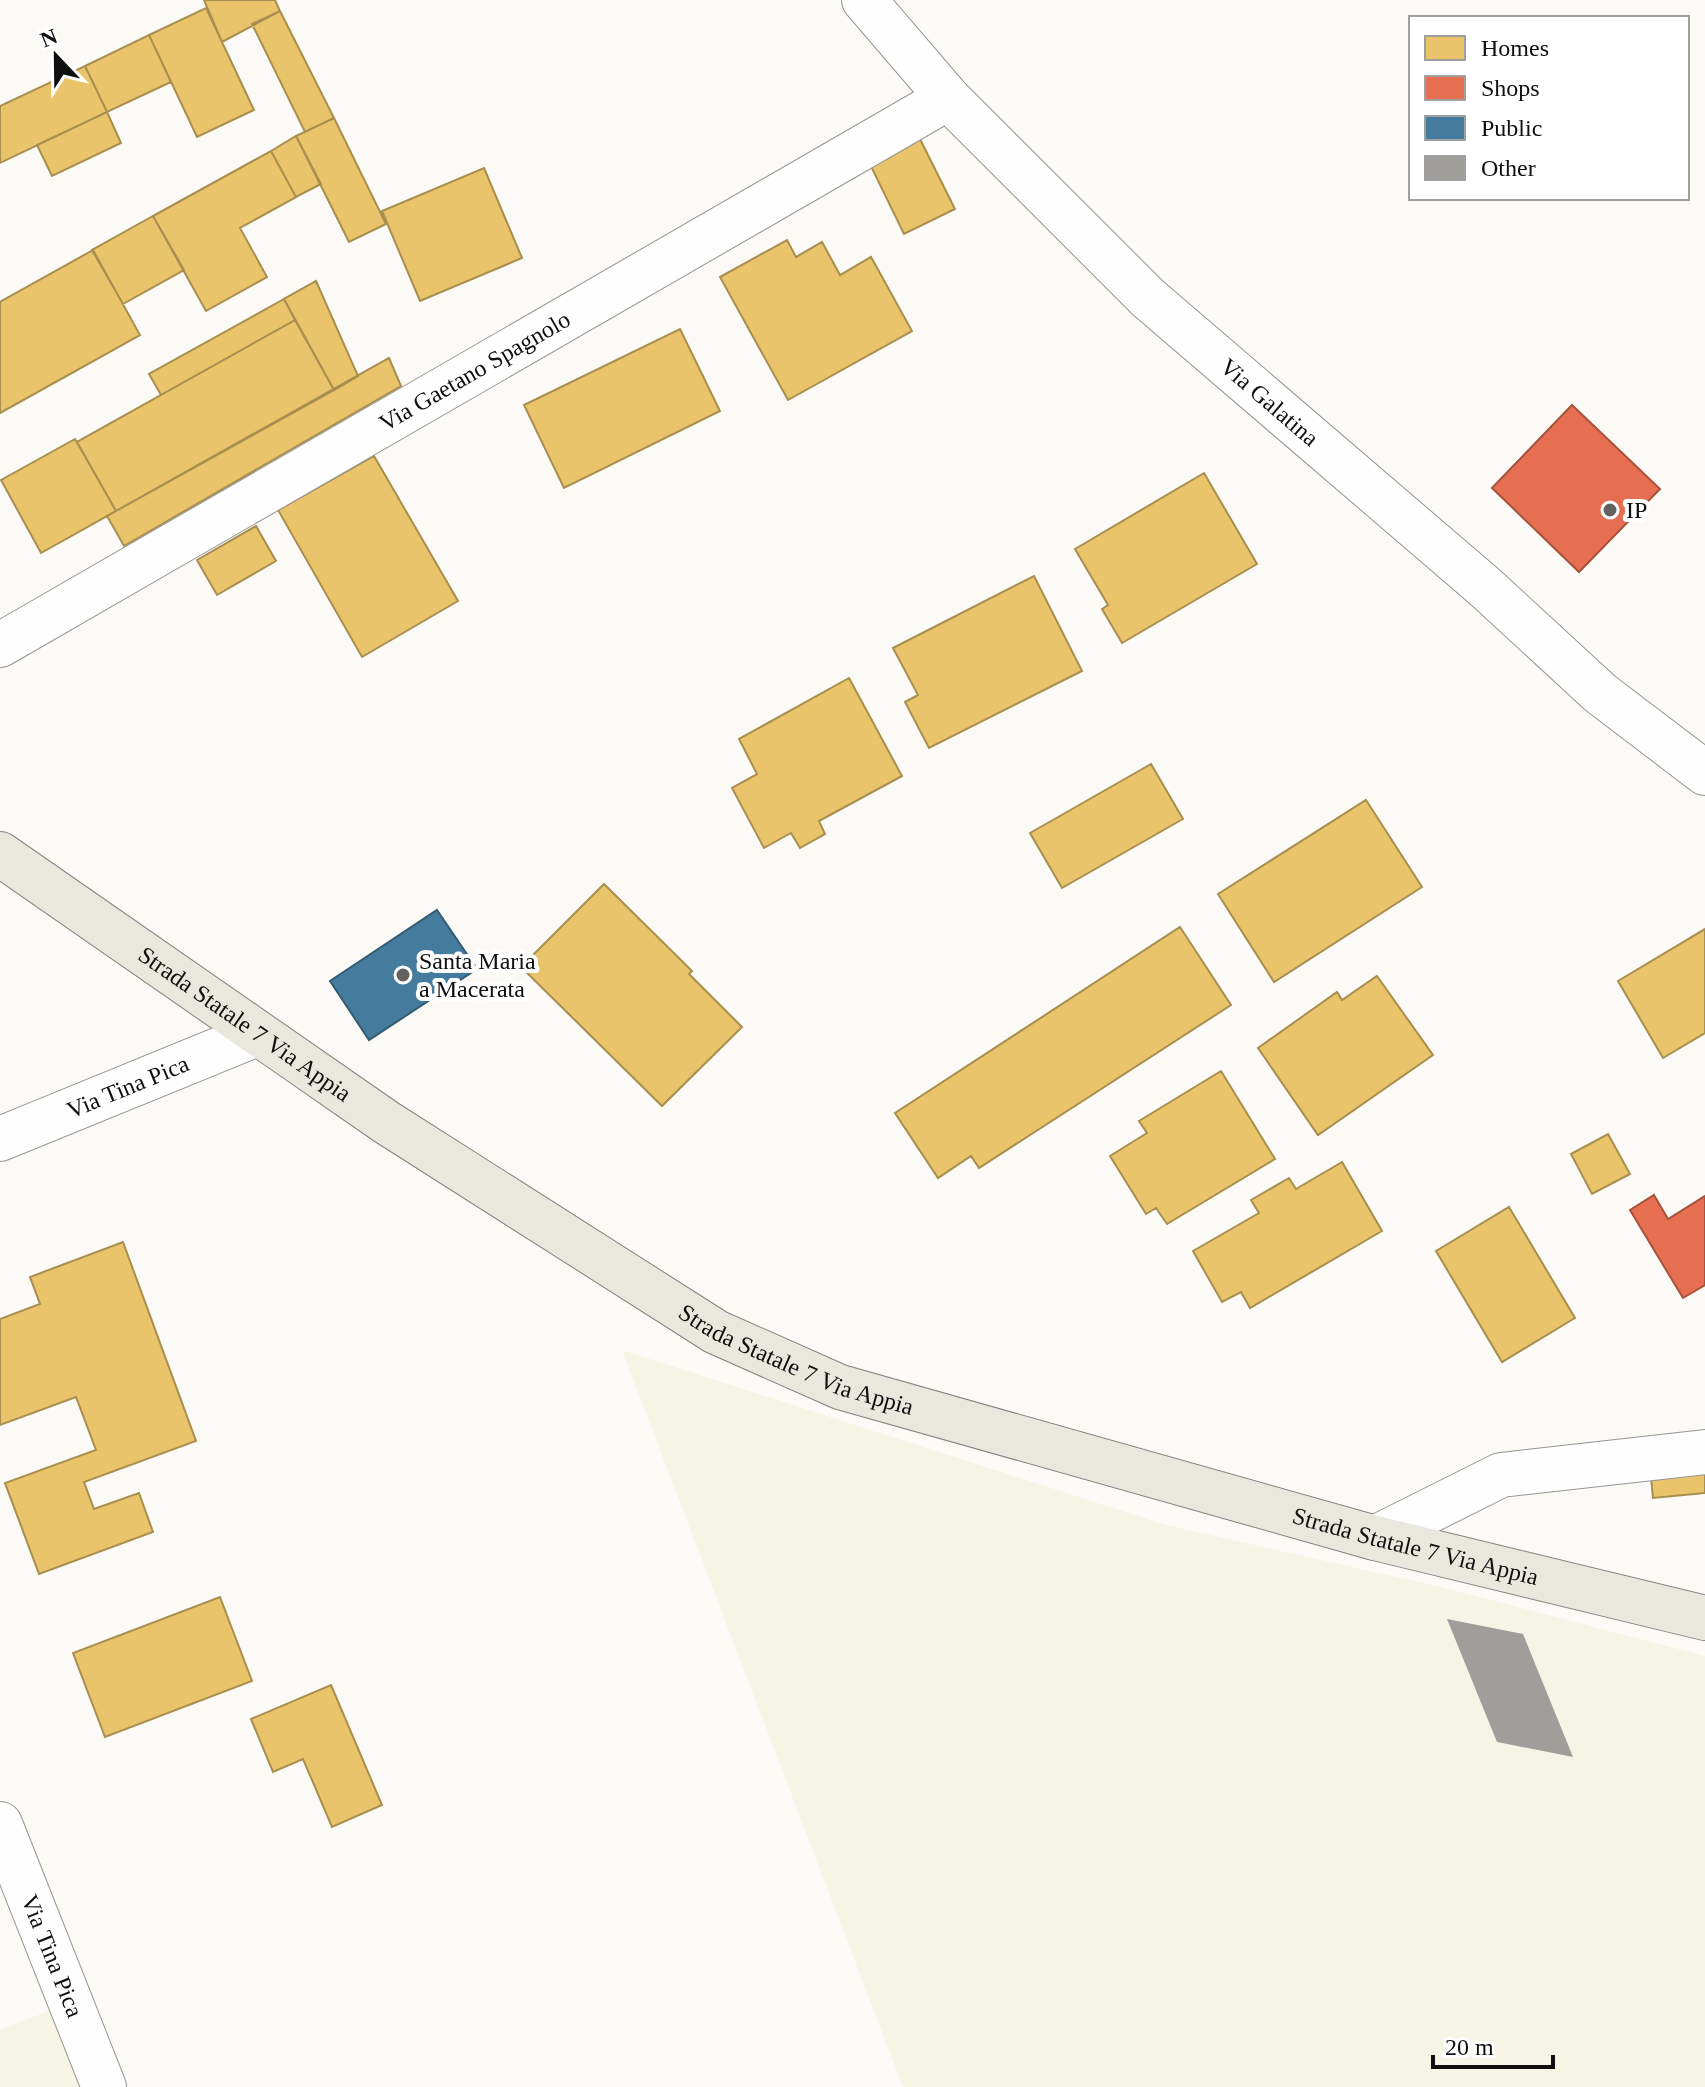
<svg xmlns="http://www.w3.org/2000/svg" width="1705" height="2087" font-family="Georgia,serif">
  <rect width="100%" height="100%" fill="#fbfaf6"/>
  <path fill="#f6f4e4" d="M622 1350 1166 1525 1441 1587 1705 1656V2087H903Z
    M59 2007 90 2087H0V2030Z"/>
  <path fill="#e9c46a" stroke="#a88e4f" stroke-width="2" d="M204 0H275L280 11 222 42Z
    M206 8 254 110 197 137 149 35Z
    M280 11 334 118 305 132 252 24Z
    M149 35 171 82 107 112 85 66Z
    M85 66 107 112 0 163V106Z
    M107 112 121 143 52 176 37 145Z
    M334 118 386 224 349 242 296 136Z
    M914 127 955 209 904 234 864 152Z
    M296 136 321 184 296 197 271 151Z
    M271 151 296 197 240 228 267 277 206 311 153 216Z
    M484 168 522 258 420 301 382 211Z
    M153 216 184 270 123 304 92 250Z
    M787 240 796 257 822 242 840 275 871 257 912 331 788 400 720 277Z
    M93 250 140 335 0 413V302Z
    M316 281 358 376 334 390 284 299Z
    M284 299 295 320 161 395 149 374Z
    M295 320 334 390 116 511 77 442Z
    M680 329 720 411 564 488 524 405Z
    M389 358 401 386 124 546 107 516Z
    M75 439 116 511 41 553 1 480Z
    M374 456 458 601 362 657 278 510Z
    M1204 473 1257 564 1122 643 1102 609 1108 605 1075 549Z
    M256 526 276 561 217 595 197 560Z
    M1034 576 1082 671 929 748 905 702 918 695 893 648Z
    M849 678 902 776 819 821 825 834 800 848 791 833 764 848 732 788 757 774 739 739Z
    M1151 764 1183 819 1062 888 1030 833Z
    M1366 800 1422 887 1274 982 1218 894Z
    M604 884 692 971 689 974 742 1027 662 1106 521 967Z
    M1180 927 1231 1005 979 1168 971 1156 938 1178 895 1113Z
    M1705 929V1033L1663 1058 1618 981Z
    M1377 976 1433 1055 1318 1135 1258 1048 1337 992 1342 1000Z
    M1221 1071 1275 1159 1167 1224 1156 1208 1146 1214 1110 1156 1147 1133 1139 1121Z
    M1608 1134 1630 1174 1592 1194 1571 1154Z
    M1342 1162 1382 1231 1250 1308 1241 1292 1222 1302 1193 1251 1259 1213 1251 1200 1289 1178 1296 1189Z
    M1509 1207 1575 1318 1502 1362 1436 1251Z
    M123 1242 196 1441 84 1482 94 1509 139 1493 153 1532 39 1574 5 1483 96 1450 76 1397 0 1425V1319L40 1304 30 1277Z
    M1705 1461V1493L1653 1498 1650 1467Z
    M220 1597 252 1681 105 1737 73 1653Z
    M331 1685 382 1805 332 1827 303 1759 273 1772 251 1719Z"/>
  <path fill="#e76f51" stroke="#a6523d" stroke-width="2" d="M1572 405 1660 489 1579 572 1492 488Z
    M1654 1195 1668 1219 1705 1196V1285L1683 1298 1630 1210Z"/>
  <path fill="#457b9d" stroke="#355b72" stroke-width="2" d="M437 910 477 969 369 1040 330 981Z"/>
  <path fill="#9f9e9b" d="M1447 1619 1523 1634 1573 1757 1497 1742Z"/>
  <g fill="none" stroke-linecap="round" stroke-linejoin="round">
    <g stroke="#959593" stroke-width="46">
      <g id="minor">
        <path id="s1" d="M864 0 948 98 1148 298 1485 587 1600 693 1705 773"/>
        <path id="s2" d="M0 645 948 98"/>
        <path id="s3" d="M0 1139 257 1034"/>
        <path d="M1375 1538 1501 1475 1705 1452"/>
        <path id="s4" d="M0 1824 104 2087"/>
      </g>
    </g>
    <g stroke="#838280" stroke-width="46">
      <g id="major">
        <path id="s5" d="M0 854 386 1122 716 1332 840 1387 1375 1538 1705 1618"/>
      </g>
    </g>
    <use href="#minor" stroke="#fefefe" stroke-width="44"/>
    <use href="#major" stroke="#eae7dc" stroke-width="44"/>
  </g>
  <g fill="#626160" stroke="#fff" stroke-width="3">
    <circle cx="1610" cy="510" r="8"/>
    <circle cx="403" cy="975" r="8"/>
  </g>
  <g text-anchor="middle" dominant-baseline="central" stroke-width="8" stroke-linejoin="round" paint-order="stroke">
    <g font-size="24" fill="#0f0f0f" stroke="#fff">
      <text stroke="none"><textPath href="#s2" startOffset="548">Via Gaetano Spagnolo</textPath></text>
      <text stroke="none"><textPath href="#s1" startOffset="572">Via Galatina</textPath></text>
      <text stroke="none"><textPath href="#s5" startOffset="298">Strada Statale 7 Via Appia</textPath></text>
      <text stroke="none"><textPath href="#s3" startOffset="138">Via Tina Pica</textPath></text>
      <text stroke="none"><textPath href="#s5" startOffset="946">Strada Statale 7 Via Appia</textPath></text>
      <text stroke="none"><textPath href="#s5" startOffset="1594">Strada Statale 7 Via Appia</textPath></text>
      <text stroke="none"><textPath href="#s4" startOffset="142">Via Tina Pica</textPath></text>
    </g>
    <g font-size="24" fill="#0f0f0f" stroke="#fff" text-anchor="start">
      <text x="1626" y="510">IP</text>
      <text x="419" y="961">Santa Maria<tspan x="419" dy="28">a Macerata</tspan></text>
    </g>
  </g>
  <rect x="1409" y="16" width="280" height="184" fill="#ffffff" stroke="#9f9f9f" stroke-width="2"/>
  <rect x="1425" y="36" width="40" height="24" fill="#e9c46a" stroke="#9f9f9f" stroke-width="2"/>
  <text x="1481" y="56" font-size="24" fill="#0f0f0f">Homes</text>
  <rect x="1425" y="76" width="40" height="24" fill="#e76f51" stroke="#9f9f9f" stroke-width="2"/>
  <text x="1481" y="96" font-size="24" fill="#0f0f0f">Shops</text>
  <rect x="1425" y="116" width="40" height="24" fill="#457b9d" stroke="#9f9f9f" stroke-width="2"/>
  <text x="1481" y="136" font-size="24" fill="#0f0f0f">Public</text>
  <rect x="1425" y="156" width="40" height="24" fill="#9f9e9b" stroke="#9f9f9f" stroke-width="2"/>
  <text x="1481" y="176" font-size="24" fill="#0f0f0f">Other</text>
  <g transform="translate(56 56) rotate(338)" stroke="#ffffff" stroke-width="6" paint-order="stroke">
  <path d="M0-6L14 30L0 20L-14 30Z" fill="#0f0f0f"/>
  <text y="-12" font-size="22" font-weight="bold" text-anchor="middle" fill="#0f0f0f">N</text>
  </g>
  <path d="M1433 2055v12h120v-12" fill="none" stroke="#0f0f0f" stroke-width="4"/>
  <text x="1445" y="2055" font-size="24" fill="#0f0f0f" stroke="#ffffff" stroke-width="6" paint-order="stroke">20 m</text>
</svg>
